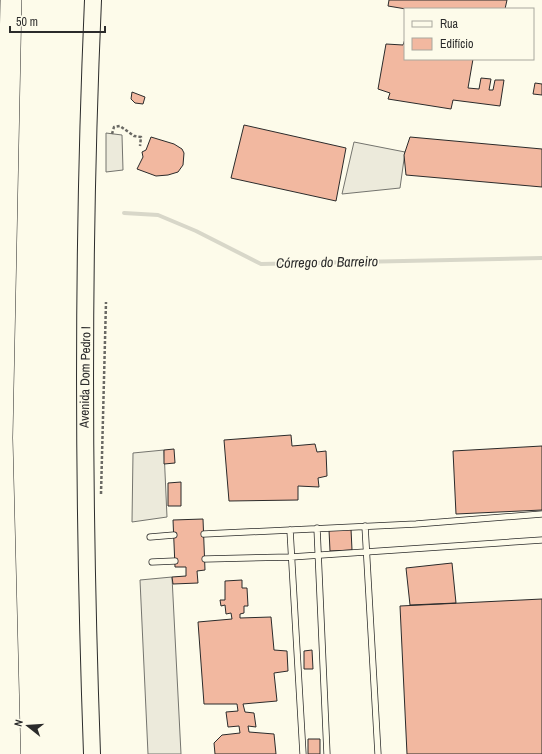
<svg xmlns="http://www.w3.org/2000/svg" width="542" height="754" font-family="'Archivo Narrow',sans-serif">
  <rect width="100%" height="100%" fill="#fdfbea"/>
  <path fill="#eceadb" stroke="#74746e" d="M106 133 122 135 123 170 106 172Z
    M354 142 405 152 400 188 342 194Z
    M164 450 167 517 132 522 133 453Z
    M172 577 181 754H148L140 580Z"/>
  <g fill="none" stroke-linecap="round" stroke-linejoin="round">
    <path stroke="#d8d7c9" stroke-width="4" d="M124 213 158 215 196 231 261 264 542 258"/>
  </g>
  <path fill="#f2b8a0" stroke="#2b2b2b" d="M389 0H507L505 9H406L388 6Z
    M405 39V59H473L468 88 479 89 481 78 491 79 489 90H493L495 80H504L500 106 453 100 451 109 388 99 390 93 378 89 386 44 403 45Z
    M535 83 542 84V95L533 94Z
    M132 92 145 97 143 104 135 103 131 99Z
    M244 125 346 148 336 201 231 178Z
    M151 137 174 144 182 149 184 153 183 165 178 172 168 175 156 176 137 169 143 157 142 152 146 150Z
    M410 137 542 149V187L406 175 404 155Z
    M291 435 292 446 315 444 317 452 326 451 327 476 318 478 319 487 298 486V500L229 501 224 440Z
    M542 446V510L456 514 453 451Z
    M174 449 175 463 164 464V450Z
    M181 482V506H168V483Z
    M203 519 205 570 197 571 198 583 173 584 172 577 186 576V567H175L173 520Z
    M351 529 352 550 330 551 329 530Z
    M452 563 456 603 410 605 406 568Z
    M242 580V588H247L248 606H244V613L240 614V618L271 617 274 650 287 651 288 671 274 673 277 701 243 704 245 712 254 713 256 727 248 726 249 732 274 734 276 754H215L214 743 222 735 240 733 239 726 228 727 226 712 238 711 237 704H204L198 622 232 619 231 613 226 614 225 605 221 606 220 600H225V581Z
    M542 599V754H407L400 606Z
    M312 650 313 669H304V651Z
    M308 739H320V754H308Z"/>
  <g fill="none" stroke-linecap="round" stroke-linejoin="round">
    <g stroke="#2b2b2b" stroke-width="7">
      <path id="lane" d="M365 526 378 754
        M317 528 327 754
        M290 530 303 754
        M204 534 416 524 542 514
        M150 537 174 535
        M205 559 291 557 542 540
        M152 562 175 561"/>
    </g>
    <g stroke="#2b2b2b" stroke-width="18">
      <path id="secondary" d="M92 754C83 503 82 251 93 0"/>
    </g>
    <g stroke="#2b2b2b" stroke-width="22">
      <path id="highway" d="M10 754 2 438 11 0"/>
    </g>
    <path stroke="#6a6964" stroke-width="2.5" stroke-dasharray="3 2" stroke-linecap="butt" d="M112 134 114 127 120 126 134 136 141 137 140 146
      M101 494 106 302"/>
    <use href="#lane" stroke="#fdfbea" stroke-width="5.5"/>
    <use href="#secondary" stroke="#fdfbea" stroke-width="16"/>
    <use href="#highway" stroke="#fdfbea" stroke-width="21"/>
  </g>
  <g text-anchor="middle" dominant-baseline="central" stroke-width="3" stroke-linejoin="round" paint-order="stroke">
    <g font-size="13" fill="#2b2b2b" stroke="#fdfbea">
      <text transform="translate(85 377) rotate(-89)">Avenida Dom Pedro I</text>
    </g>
    <g font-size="14" font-style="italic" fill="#2b2b2b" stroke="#fdfbea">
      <text transform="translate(327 262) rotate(-1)">Córrego do Barreiro</text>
    </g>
  </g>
  <rect x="404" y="8" width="130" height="52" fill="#fdfbea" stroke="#a9a89e"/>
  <rect x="412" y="21" width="20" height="6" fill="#fdfbea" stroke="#a9a89e"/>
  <text x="440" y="28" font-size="12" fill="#2b2b2b">Rua</text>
  <rect x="412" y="38" width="20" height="12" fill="#f2b8a0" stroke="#a9a89e"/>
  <text x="440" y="48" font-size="12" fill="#2b2b2b">Edifício</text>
  <g transform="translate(28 726) rotate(287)" stroke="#fdfbea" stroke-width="3" paint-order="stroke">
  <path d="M0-3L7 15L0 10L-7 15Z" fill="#2b2b2b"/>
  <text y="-6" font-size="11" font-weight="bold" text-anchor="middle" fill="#2b2b2b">N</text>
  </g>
  <path d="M10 26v6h95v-6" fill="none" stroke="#2b2b2b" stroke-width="2"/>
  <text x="16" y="26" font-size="12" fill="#2b2b2b" stroke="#fdfbea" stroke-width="3" paint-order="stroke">50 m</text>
</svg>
